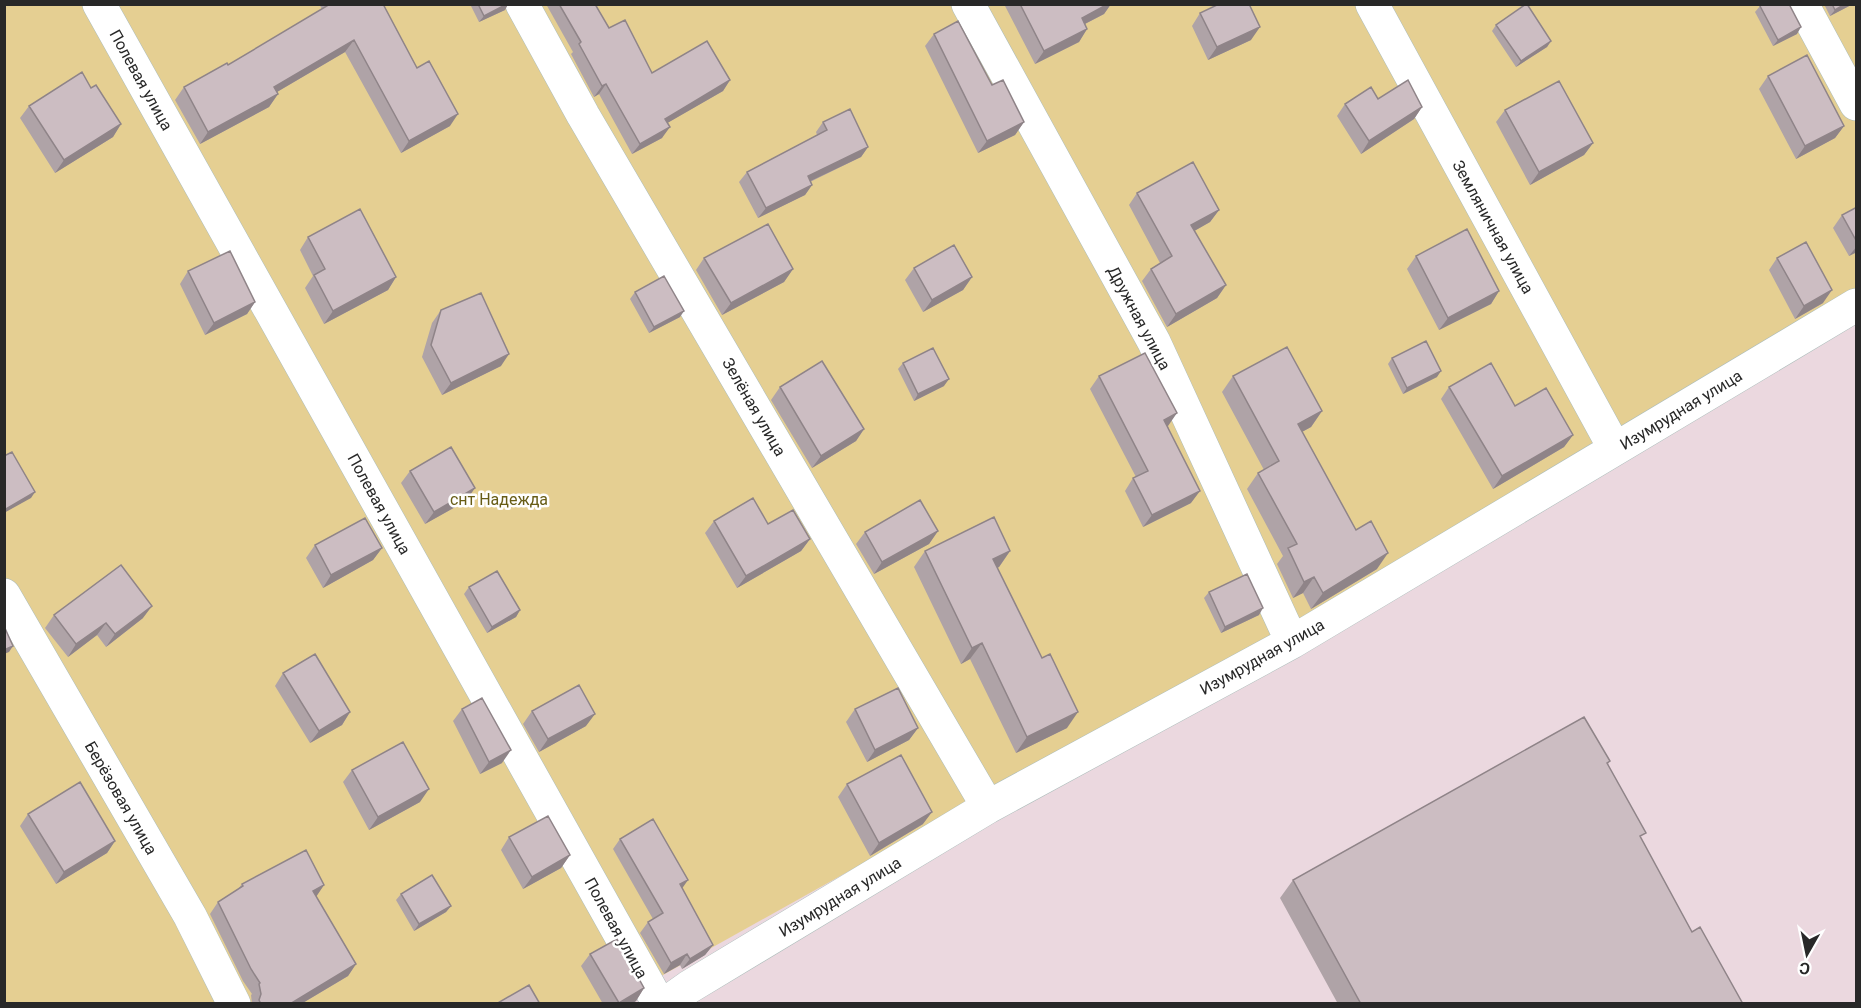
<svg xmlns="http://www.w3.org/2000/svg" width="1861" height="1008" font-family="Roboto,sans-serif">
  <rect width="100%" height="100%" fill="#ebd8df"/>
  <path fill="#e5cf92" d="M5 5H1856V303L1380 574 613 1003 5 1004Z"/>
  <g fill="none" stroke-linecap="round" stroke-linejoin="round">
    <g stroke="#adbdbb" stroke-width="34">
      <path id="street" d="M99 4 659 1004
        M522 4 583 115 988 807
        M968 4 1154 342 1292 642
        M1372 4 1615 449
        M1802 4 1856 104
        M4 595 190 916 234 1004
        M665 1004 689 987 988 807 1292 642 1856 305"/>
    </g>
    <use href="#street" stroke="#fff" stroke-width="33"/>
  </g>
  <path fill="#afa3a7" d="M319 4H383L417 68 450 126 401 153 345 52 277 92 278 94 269 107 200 144 175 100 184 87 228 65 322 9Z
    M470 4H508L505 10 479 22Z
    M546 4H595L609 28 652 73 730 80 723 91 667 123 662 138 632 154 599 94 594 97 571 54 573 52Z
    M1004 4H1111L1104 14 1085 24 1087 29 1079 42 1035 64Z
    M1824 4H1853L1830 16Z
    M1760 6 1797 34 1773 46 1755 12Z
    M1200 13 1251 40 1208 60 1192 26Z
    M1496 25 1551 41 1547 47 1516 67 1492 31Z
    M934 34 992 85 1024 122 1015 135 978 153 925 46Z
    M1768 76 1844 126 1835 138 1796 159 1759 89Z
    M91 88 121 124 113 137 55 173 20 118 29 106Z
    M1378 99 1422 107 1414 119 1361 154 1337 116 1345 104Z
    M1505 110 1593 143 1584 155 1530 185 1496 122Z
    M823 122 868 147 861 157 810 182 812 185 805 195 758 218 739 182 747 172 817 135 816 132Z
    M1137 193 1219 210 1210 222 1194 231 1226 285 1217 298 1167 327 1142 281 1151 269 1160 263 1129 205Z
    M1857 207V252L1849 256 1833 228 1842 215Z
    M308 237 396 277 388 290 324 324 305 288 313 276 300 250Z
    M1416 256 1499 291 1491 304 1439 330 1407 269Z
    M704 258 793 269 784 282 722 315 696 270Z
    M1777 258 1823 303 1795 319 1769 270Z
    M914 268 972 277 963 290 923 312 905 280Z
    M188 271 255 302 247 314 205 335 180 284Z
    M635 292 680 317 649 333 630 299Z
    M441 310 501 366 442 395 422 357 432 323Z
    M1392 358 1437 377 1403 394 1388 364Z
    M903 363 944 386 914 401 898 369Z
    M1099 376 1168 426 1191 503 1143 527 1125 491 1133 478 1136 477 1090 389Z
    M1233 376 1322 411 1311 427 1302 432 1377 569 1311 609 1303 593 1293 598 1277 564 1283 556 1247 489 1258 473 1264 470 1222 392Z
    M780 387 864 429 856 441 812 468 771 400Z
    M1449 387 1515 406 1573 435 1564 447 1493 489 1441 399Z
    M410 471 466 501 425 524 401 483Z
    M714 521 768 524 810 539 801 551 737 588 705 533Z
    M938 531 929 544 874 574 856 544 865 532Z
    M315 545 382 548 373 560 323 588 306 558Z
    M925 551H1010L999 567 997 568 1067 728 1016 753 970 659 961 664 914 567Z
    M469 587 520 610 516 617 487 633 464 594Z
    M1209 592 1259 615 1221 633 1204 598Z
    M54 615 143 618 106 647 97 635 68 657 45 628Z
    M283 673 350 712 342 725 310 743 275 686Z
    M462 709 502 763 480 774 453 721Z
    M855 709 918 728 909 740 867 762 846 722Z
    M532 711 586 726 539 752 523 724Z
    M1610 761 1608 764 1641 840 1692 932 1743 1004H1338L1280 898 1293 880Z
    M352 770 420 802 369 830 343 782Z
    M847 784 923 824 870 856 838 797Z
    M28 814 115 841 107 853 56 884 20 826Z
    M509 837 570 855 561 868 523 889 501 850Z
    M620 839 682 888 713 945 705 955 682 969 680 965 664 974 640 933 648 922 653 919 613 849Z
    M242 884 324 885 316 896 356 964 348 976 301 1004H252L251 995 252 994 243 981 210 914 218 902 238 889Z
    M401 894 451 906 446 912 414 931 396 900Z
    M590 954 644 988 636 1001 631 1004H603L581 966Z"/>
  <path fill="#8f8488" d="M507 4H508L505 10 479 22 484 16Z
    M1108 4H1111L1104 14 1073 30 1082 18Z
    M1845 4H1853L1830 16 1835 10Z
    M1260 27 1251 40 1208 60 1217 47Z
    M1801 27 1797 34 1773 46 1778 40Z
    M1087 29 1079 42 1035 64 1044 51Z
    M354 40 345 52 265 99 274 87Z
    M1551 41 1547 47 1516 67 1521 61Z
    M730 80 723 91 657 129 665 119Z
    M606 84 599 94 594 97 602 86Z
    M278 94 269 107 200 144 208 132Z
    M1422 107 1414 119 1361 154 1369 141Z
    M458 114 450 126 401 153 409 141Z
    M1024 122 1015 135 978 153 987 141Z
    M121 124 113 137 55 173 64 160Z
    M1844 126 1835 138 1796 159 1805 146Z
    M670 127 662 138 632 154 640 144Z
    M1593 143 1584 155 1530 185 1539 172Z
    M868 147 861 157 800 186 808 176Z
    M812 185 805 195 758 218 766 208Z
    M1219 210 1210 222 1182 238 1191 225Z
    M1857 246V252L1849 256Z
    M793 269 784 282 722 315 731 303Z
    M396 277 388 290 324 324 333 311Z
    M972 277 963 290 923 312 932 300Z
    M1226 285 1217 298 1167 327 1176 314Z
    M1832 290 1823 303 1795 319 1804 306Z
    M1499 291 1491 304 1439 330 1448 318Z
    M255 302 247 314 205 335 214 323Z
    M684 311 680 317 649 333 654 327Z
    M509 354 501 366 442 395 451 383Z
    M1441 371 1437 377 1403 394 1407 388Z
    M949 379 944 386 914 401 918 394Z
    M1322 411 1311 427 1287 440 1298 424Z
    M1177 413 1168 426 1156 432 1164 420Z
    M864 429 856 441 812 468 821 456Z
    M1573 435 1564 447 1493 489 1502 476Z
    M475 488 466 501 425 524 434 512Z
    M1200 491 1191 503 1143 527 1152 515Z
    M35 492 31 498 4 513 6 509Z
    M938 531 929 544 874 574 882 562Z
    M810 539 801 551 737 588 746 576Z
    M382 548 373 560 323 588 331 575Z
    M1010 551 999 567 982 575 993 559Z
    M1388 553 1377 569 1311 609 1323 593Z
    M1314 577 1303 593 1293 598 1304 582Z
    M152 606 143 618 106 647 115 634Z
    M1263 608 1259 615 1221 633 1225 627Z
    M520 610 516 617 487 633 492 627Z
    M106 623 97 635 68 657 76 644Z
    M982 643 970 659 961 664 972 648Z
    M13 646 9 652 4 654V650Z
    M350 712 342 725 310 743 319 731Z
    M1078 712 1067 728 1016 753 1027 737Z
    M595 714 586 726 539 752 548 739Z
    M918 728 909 740 867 762 875 750Z
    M511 750 502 763 480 774 489 762Z
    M429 789 420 802 369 830 378 817Z
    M932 812 923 824 870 856 879 843Z
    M115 841 107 853 56 884 64 872Z
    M570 855 561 868 523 889 532 877Z
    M688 880 681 890 680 884Z
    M324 885 316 897 313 891Z
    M451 906 446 912 414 931 419 924Z
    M713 945 705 955 682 969 690 959Z
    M687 954 680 965 664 974 671 963Z
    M356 964 348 976 301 1004H290Z
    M644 988 636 1001 631 1004H618Z"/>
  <path fill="#ccbdc2" stroke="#8f8488" stroke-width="1.5" d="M330 4H383L417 68 429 61 458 114 409 141 354 40 274 87 278 94 208 132 184 87 227 63 228 65Z
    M478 4H507L484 16Z
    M559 4H595L609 28 625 20 652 73 707 41 730 80 665 119 670 127 640 144 606 84 602 86 579 44 581 42Z
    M1020 4H1108L1082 18 1087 29 1044 51Z
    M1219 4H1249L1260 27 1217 47 1200 13Z
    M1526 4H1527L1551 41 1521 61 1496 25Z
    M1762 4H1789L1801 27 1778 40 1760 6Z
    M1832 4H1845L1835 10Z
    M958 21 992 85 1003 80 1024 122 987 141 934 34Z
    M1807 55 1844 126 1805 146 1768 76Z
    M82 72 91 88 96 85 121 124 64 160 29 106Z
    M1408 80 1422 107 1369 141 1345 104 1371 87 1378 99Z
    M1559 81 1593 143 1539 172 1505 110Z
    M850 109 868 147 808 176 812 185 766 208 747 172 827 130 823 122Z
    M1193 162 1219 210 1191 225 1226 285 1176 314 1151 269 1172 256 1137 193Z
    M1857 207V242L1842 215Z
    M360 209 396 277 333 311 314 275 325 269 308 237Z
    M768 224 793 269 731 303 704 258Z
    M1467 229 1499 291 1448 318 1416 256Z
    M1806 242 1832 290 1804 306 1777 258Z
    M954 245 972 277 932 300 914 268Z
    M230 251 255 302 214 323 188 271Z
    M664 276 684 311 654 327 635 292Z
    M481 293 509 354 451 383 431 345 441 310Z
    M1426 341 1441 371 1407 388 1392 358Z
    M1287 347 1322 411 1298 424 1356 530 1371 521 1388 553 1323 593 1314 577 1304 582 1288 548 1297 544 1258 473 1279 461 1233 376Z
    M933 348 949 379 918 394 903 363Z
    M1145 353 1177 413 1164 420 1200 491 1152 515 1133 478 1148 471 1099 376Z
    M822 361 864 429 821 456 780 387Z
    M1491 363 1515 406 1546 388 1573 435 1502 476 1449 387Z
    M451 447 475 488 434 512 410 471Z
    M12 452 35 492 6 509 4 507V456Z
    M753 498 768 524 793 510 810 539 746 576 714 521Z
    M920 500 938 531 882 562 865 532Z
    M994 517 1010 551 993 559 1042 658 1050 654 1078 712 1027 737 982 643 972 648 925 551Z
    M365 518 382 548 331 575 315 545Z
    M121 565 152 606 115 634 106 623 76 644 54 615Z
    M497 571 520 610 492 627 469 587Z
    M1247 574 1263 608 1225 627 1209 592Z
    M4 626 13 646 4 650Z
    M315 654 350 712 319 731 283 673Z
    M579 685 595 714 548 739 532 711Z
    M898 688 918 728 875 750 855 709Z
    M482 698 511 750 489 762 462 709Z
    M1584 717 1610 761 1607 763 1646 833 1640 836 1692 932 1700 927 1743 1004H1361L1293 880Z
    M403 742 429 789 378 817 352 770Z
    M901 755 932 812 879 843 847 784Z
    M80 782 115 841 64 872 28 814Z
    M548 816 570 855 532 877 509 837Z
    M653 819 688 880 680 884 713 945 690 959 687 954 671 963 648 922 663 913 620 839Z
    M306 850 324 885 313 891 356 964 290 1004H261L259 1000 261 994 259 984 260 983 251 969 218 902 243 886 242 884Z
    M432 875 451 906 419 924 401 894Z
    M617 939 644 988 619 1003 590 954Z
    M529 985 540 1004H496Z"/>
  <g text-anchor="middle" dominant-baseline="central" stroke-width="5" stroke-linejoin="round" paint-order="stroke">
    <g font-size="16" fill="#282828" stroke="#fff">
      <text transform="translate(141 80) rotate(61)">Полевая улица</text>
      <text transform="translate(1493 227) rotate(61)">Земляничная улица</text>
      <text transform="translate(1139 318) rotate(62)">Дружная улица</text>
      <text transform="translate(754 407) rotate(60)">Зелёная улица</text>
      <text transform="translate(1681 410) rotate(-31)">Изумрудная улица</text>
      <text transform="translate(379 504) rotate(61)">Полевая улица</text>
      <text transform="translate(1262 657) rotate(-29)">Изумрудная улица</text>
      <text transform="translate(121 798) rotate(60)">Берёзовая улица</text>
      <text transform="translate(840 897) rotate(-31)">Изумрудная улица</text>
      <text transform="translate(616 928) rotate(61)">Полевая улица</text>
    </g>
    <g font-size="16" fill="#675c16" stroke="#fff">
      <text x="499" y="499">снт Надежда</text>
    </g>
  </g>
  <rect width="1861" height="1008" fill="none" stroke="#282828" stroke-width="12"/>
  <g transform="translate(1807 954) rotate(189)" stroke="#ffffff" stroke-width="4.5" paint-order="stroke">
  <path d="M0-4.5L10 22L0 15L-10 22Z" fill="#282828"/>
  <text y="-9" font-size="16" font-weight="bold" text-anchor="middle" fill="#282828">С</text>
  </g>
</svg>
